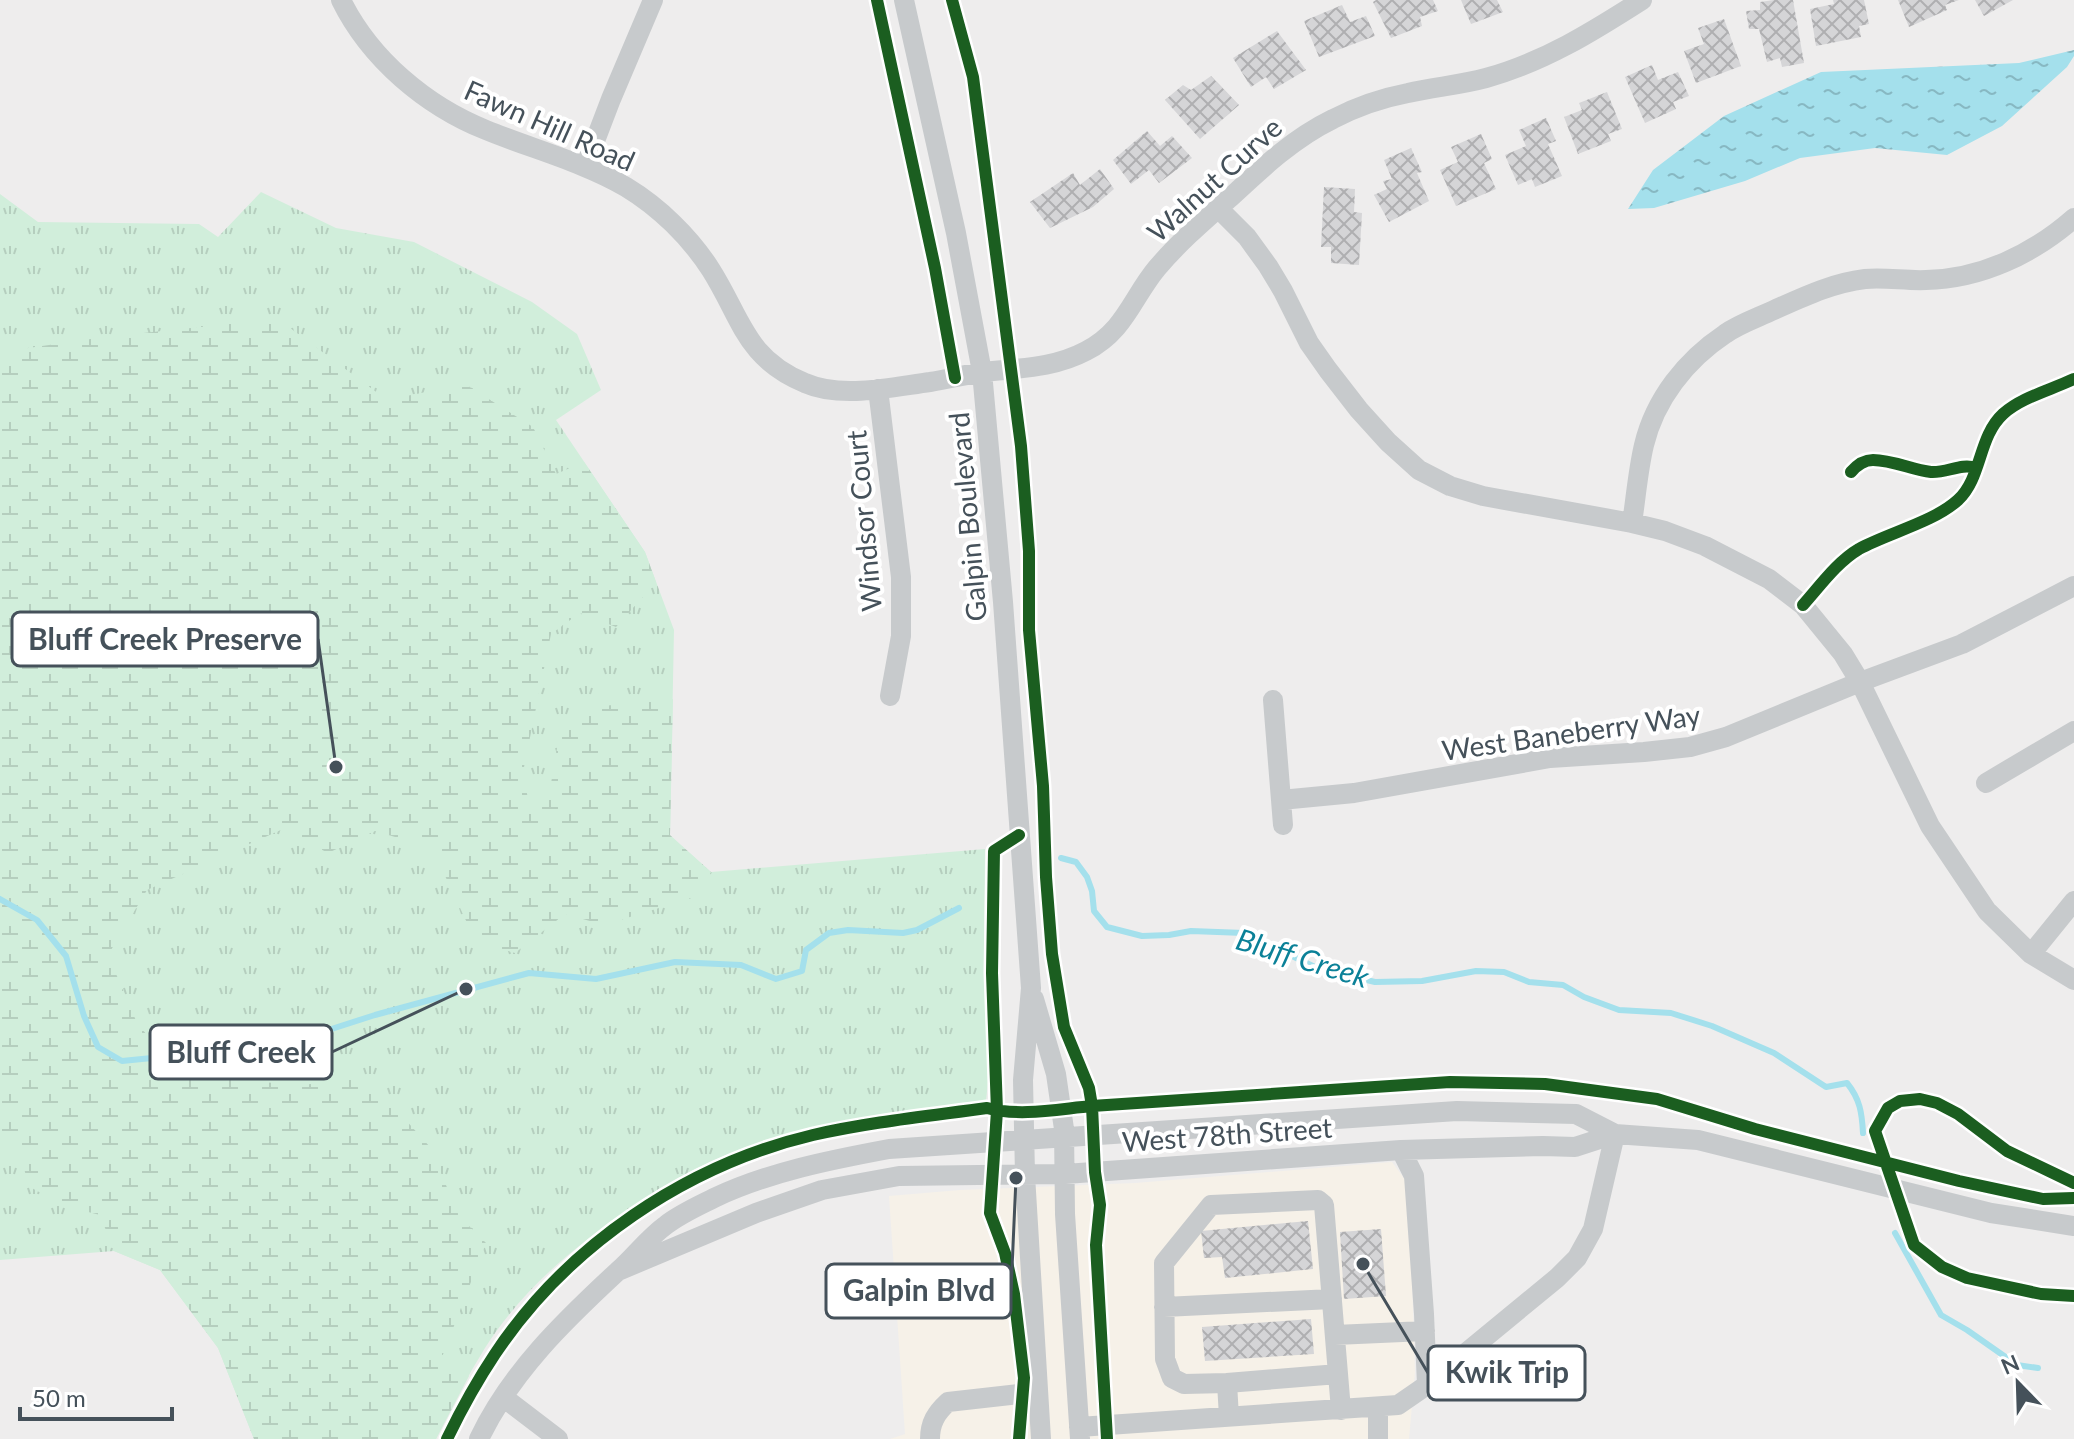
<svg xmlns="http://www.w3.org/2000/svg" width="2074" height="1439" font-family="Lato,sans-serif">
  <defs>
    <pattern id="grass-tufts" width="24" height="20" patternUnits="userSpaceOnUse" patternTransform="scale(2)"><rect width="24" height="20" fill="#d1eedb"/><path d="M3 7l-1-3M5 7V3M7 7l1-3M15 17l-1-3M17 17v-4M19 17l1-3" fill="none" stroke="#b5cebe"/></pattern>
    <pattern id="wetland-marsh" width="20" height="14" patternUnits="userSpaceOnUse" patternTransform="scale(2)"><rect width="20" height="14" fill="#d1eedb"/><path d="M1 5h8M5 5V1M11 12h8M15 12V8" fill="none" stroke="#b5cebe"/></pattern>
    <pattern id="water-ripples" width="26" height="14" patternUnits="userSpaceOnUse" patternTransform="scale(2)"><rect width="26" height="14" fill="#a4e0ec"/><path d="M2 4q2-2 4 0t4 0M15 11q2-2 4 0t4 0" fill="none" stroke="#87b8c2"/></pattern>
    <pattern id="building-cross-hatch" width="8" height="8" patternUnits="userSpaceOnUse" patternTransform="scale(2)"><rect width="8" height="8" fill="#d5d5d7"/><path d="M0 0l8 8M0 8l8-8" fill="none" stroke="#afafb1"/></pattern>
  </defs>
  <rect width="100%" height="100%" fill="#eeeded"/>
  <path fill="#f6f1e8" d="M1392 1162 1409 1185 1415 1372 1409 1439H890L905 1434 889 1196 960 1190 1135 1183Z"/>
  <path fill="url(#grass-tufts)" d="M261 192 336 228 414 242 532 302 577 334 601 390 556 420 645 552 674 630 670 836 711 872 985 849 984 973 989 1072 986 1101C938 1108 889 1113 841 1123 798 1131 753 1143 713 1161 683 1174 656 1192 629 1210 573 1247 522 1290 485 1348 467 1377 451 1408 436 1439H254L218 1348 160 1270 114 1251 0 1260V194L38 222 199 224 218 237Z"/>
  <path fill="url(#wetland-marsh)" d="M278 319 387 400 465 384 533 427 556 474 584 462 645 552 656 582 616 627 580 613 551 634 523 772 528 799 549 795 560 731 583 708 673 699 670 835 711 872 698 896 604 925 565 914 515 953 476 942 432 848 375 831 328 853 283 829 147 890 108 955 137 1023 181 1076 303 1085 367 1077 430 1147 459 1216 486 1243 442 1357 469 1376 436 1439H254L218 1348 160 1270 114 1251 100 1215 65 1206 28 1186 20 1149 0 1138V352L105 337Z"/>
  <path fill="url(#water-ripples)" d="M2074 50V56L2067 67 2002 126 1947 155 1875 148 1800 158 1745 181 1654 208 1628 209 1653 170 1724 116 1821 72 2019 63Z"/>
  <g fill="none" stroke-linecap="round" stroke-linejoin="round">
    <path stroke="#a4e0ec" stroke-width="6" d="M1061 858 1076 862 1087 877 1092 891 1094 911 1107 927 1142 936 1169 935 1191 931 1244 933 1317 968 1375 982 1422 981 1476 971 1504 972 1529 982 1563 985 1584 997 1619 1010 1671 1013 1712 1026 1774 1053 1826 1087 1847 1083C1860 1099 1862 1113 1863 1133
      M0 899 37 920 66 956 84 1016 98 1047 122 1061 282 1045 375 1015 529 973 596 979 675 962 741 965 776 979 802 971 806 950 829 933 848 930 903 933 917 930 959 908
      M1895 1233 1941 1315 1967 1330 2017 1365 2038 1368"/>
  </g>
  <path fill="url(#building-cross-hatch)" d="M1376 0H1433L1438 11 1420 17 1422 26 1391 38 1373 2Z
    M1461 0H1497L1503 12 1471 24Z
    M1774 0H1793L1804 63 1782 67 1780 58 1767 62 1759 29H1749L1746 11 1760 10V2Z
    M1833 0H1864L1869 24 1859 26 1861 37 1816 46 1810 9 1834 4Z
    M1898 0H1959L1945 5 1947 10 1909 27Z
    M1975 0H2013L1984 16Z
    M1342 5 1350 22 1366 16 1375 36 1319 57 1304 21Z
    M1724 19 1741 66 1696 83 1684 51 1704 44 1698 28Z
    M1277 31 1306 70 1274 89 1266 77 1251 87 1233 58Z
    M1652 65 1658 80 1678 72 1689 96 1673 102 1676 109 1645 123 1625 77Z
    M1211 76 1239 105 1200 139 1165 100 1183 85 1191 90Z
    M1607 92 1622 129 1608 134 1611 141 1578 154 1564 117 1582 110 1579 103Z
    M1546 118 1556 141 1548 144 1562 176 1535 187 1532 179 1518 185 1505 155 1526 146 1519 130Z
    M1147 131 1160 146 1172 136 1192 158 1159 183 1149 170 1131 184 1113 160Z
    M1481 134 1492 159 1484 163 1496 189 1456 206 1440 170 1458 162 1451 147Z
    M1411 148 1422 172 1417 173 1429 201 1389 222 1374 195 1387 189 1383 181 1392 179 1384 160Z
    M1100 169 1114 189 1093 207 1050 228 1030 202 1073 173 1080 185Z
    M1324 187 1355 189 1354 212 1362 213 1359 265 1331 263V247H1321Z
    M1308 1221 1313 1269 1225 1278 1222 1257 1204 1258 1201 1231Z
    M1381 1229 1386 1296 1344 1299 1340 1232Z
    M1311 1319 1314 1354 1205 1361 1202 1327Z"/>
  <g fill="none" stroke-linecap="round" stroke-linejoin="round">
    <path stroke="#c7cacc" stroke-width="20" d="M341 0C370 59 426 106 486 130 532 149 583 162 626 187 659 207 690 237 711 270 742 319 745 358 805 383 841 399 892 387 930 382 949 379 967 374 985 372 1020 368 1054 368 1086 351 1125 331 1132 298 1157 268 1180 241 1206 219 1232 196 1263 167 1294 138 1333 119 1356 107 1382 98 1408 93 1434 87 1460 85 1486 78 1544 62 1592 32 1642 0
      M904 0 956 233 982 372 1003 602 1031 988 1023 1080 1025 1175 1041 1439
      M585 167 611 99 653 0
      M1218 208 1247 237 1268 266 1283 291 1309 343 1328 370 1359 410 1388 442 1419 470 1450 486 1483 496 1632 523 1665 531 1705 546 1769 579 1803 605 1843 654 1860 682 1930 826 1987 911 2031 954 2074 980
      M878 389 901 577V636L890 696
      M1632 523C1636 497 1638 470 1644 445 1655 399 1686 360 1725 334 1739 324 1757 318 1774 310 1803 297 1832 283 1865 279 1885 277 1906 281 1926 280 1981 279 2033 254 2074 218
      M1273 700 1283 825
      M1986 783 2074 731
      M1281 800 1354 793 1550 758 1644 752 1690 747 1726 737 1860 682 1962 644 2074 586
      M2031 954 2074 901
      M1034 999 1056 1074 1064 1129 1065 1214 1080 1439
      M1401 1150 1414 1176 1424 1314 1427 1385
      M618 1271 756 1213 822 1190 899 1176 1065 1174 1401 1150 1543 1146 1575 1147 1615 1134 1698 1140 1991 1213 2074 1226
      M1164 1307 1332 1299
      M1335 1335 1425 1331
      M1227 1383 1338 1374
      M503 1397 558 1439
      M1229 1417 1227 1383 1184 1384 1172 1378 1165 1359 1164 1263 1211 1205 1318 1200 1324 1205 1341 1410
      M1079 1427 1398 1405 1427 1385 1557 1278 1577 1258 1593 1229 1615 1134
      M479 1439C511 1372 564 1321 618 1271 634 1257 648 1238 666 1225 680 1214 698 1206 714 1198 769 1172 830 1160 889 1149L1457 1111 1576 1114 1615 1134
      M930 1439C930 1423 936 1413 948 1402L1037 1392
      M1378 1439V1407"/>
    <g stroke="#fff" stroke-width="17">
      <path id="cycleway" d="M877 0 935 268 955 378
        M952 0 973 77 1021 446 1029 551V630L1043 786 1046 877 1052 954 1064 1027 1089 1088 1092 1106 1095 1172 1100 1205 1096 1245 1107 1439
        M1851 472C1857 465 1864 460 1873 460 1893 460 1912 470 1931 472 1947 473 1961 463 1976 468
        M1803 605C1820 586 1837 562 1859 549 1888 533 1934 522 1958 500 1982 478 1978 437 2003 414 2022 397 2051 390 2074 379
        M2074 1183 2007 1151 1958 1114 1937 1103 1920 1099 1900 1101 1888 1108 1875 1131 1914 1245 1942 1267 1967 1278 2041 1294 2074 1296
        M447 1439C461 1410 477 1381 495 1354 567 1246 686 1165 813 1135 870 1122 929 1116 987 1108 1020 1117 1058 1109 1092 1106L1450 1082 1545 1084 1657 1099 1755 1129 1959 1181 2043 1199 2074 1198
        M1019 1439 1024 1378 1014 1294 1005 1253 990 1213 997 1111 992 973 994 851 1019 835"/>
    </g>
    <use href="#cycleway" stroke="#1b5e20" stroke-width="12"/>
  </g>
  <g text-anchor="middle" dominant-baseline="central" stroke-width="8" stroke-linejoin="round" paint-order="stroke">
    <g font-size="28" fill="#45515a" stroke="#fff">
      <text transform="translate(550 125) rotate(24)">Fawn Hill Road</text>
      <text transform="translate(1214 179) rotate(-42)">Walnut Curve</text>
      <text transform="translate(967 517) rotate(-95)">Galpin Boulevard</text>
      <text transform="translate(863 521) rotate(-95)">Windsor Court</text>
      <text transform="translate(1571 732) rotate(-8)">West Baneberry Way</text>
      <text transform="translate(1227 1134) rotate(-4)">West 78th Street</text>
    </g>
    <g font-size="30" font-style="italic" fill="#0b8198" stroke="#fff">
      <text transform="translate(1303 957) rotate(17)">Bluff Creek</text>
    </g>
  </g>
  <path fill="none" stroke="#45515a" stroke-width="3" d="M336 767L318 639M466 989L332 1052M1016 1178L1011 1291M1363 1264L1428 1373"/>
  <g fill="#45515a" stroke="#fff" stroke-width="3">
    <circle cx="336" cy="767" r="8"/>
    <circle cx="466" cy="989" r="8"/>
    <circle cx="1016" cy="1178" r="8"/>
    <circle cx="1363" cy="1264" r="8"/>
  </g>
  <g fill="#fff" stroke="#45515a" stroke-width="3">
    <rect x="12" y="612" width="306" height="54" rx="8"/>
    <rect x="150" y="1025" width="182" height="54" rx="8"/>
    <rect x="826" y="1264" width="185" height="54" rx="8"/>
    <rect x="1428" y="1346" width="157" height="54" rx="8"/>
  </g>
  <g font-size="30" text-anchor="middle" font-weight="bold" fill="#45515a">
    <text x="165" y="650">Bluff Creek Preserve</text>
    <text x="241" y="1063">Bluff Creek</text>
    <text x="919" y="1301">Galpin Blvd</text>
    <text x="1507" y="1383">Kwik Trip</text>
  </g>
  <g transform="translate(2018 1383) rotate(337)" stroke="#ffffff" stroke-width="6" paint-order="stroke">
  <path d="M0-6L14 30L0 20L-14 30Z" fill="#45515a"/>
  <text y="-12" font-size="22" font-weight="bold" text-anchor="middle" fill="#45515a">N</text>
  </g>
  <path d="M20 1407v12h152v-12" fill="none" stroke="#45515a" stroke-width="4"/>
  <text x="32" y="1407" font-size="24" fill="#45515a" stroke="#ffffff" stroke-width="6" paint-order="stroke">50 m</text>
</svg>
